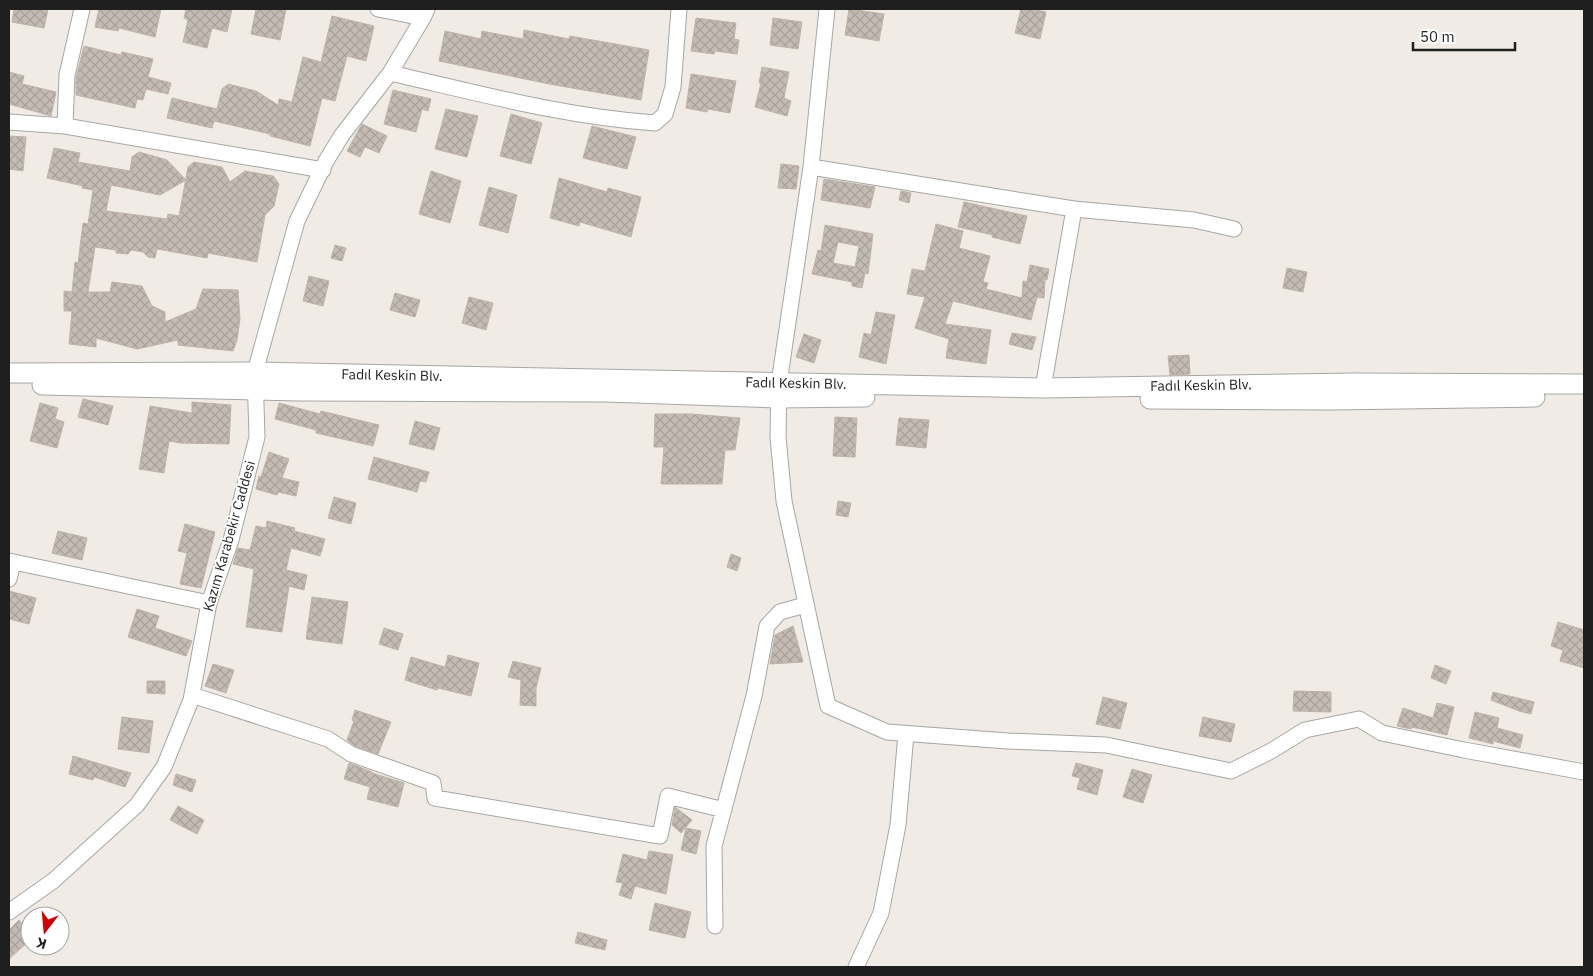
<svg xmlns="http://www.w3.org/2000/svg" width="1593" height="976" font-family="'IBM Plex Sans',sans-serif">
  <defs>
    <pattern id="building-cross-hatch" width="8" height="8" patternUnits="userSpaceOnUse" patternTransform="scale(1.25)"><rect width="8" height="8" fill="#c4bcb4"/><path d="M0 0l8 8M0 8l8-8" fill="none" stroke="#a8a19a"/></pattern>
  </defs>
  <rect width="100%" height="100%" fill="#f0ece5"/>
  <path fill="url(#building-cross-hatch)" stroke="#c1b2a7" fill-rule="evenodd" d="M14 9H48L44 28 12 22Z
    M99 9H161L155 37 119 28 118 31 95 27Z
    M186 9H232L227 32 212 28 207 48 183 42 188 20 184 18Z
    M256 9H286L280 40 251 34Z
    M849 9 884 14 879 41 845 35Z
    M1021 9H1031L1046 12 1040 39 1015 33Z
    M332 16 374 26 366 61 347 56 335 101 322 98 310 146 270 136V134L214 121 212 128 167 118 172 98 217 109 222 89 228 84 256 91 278 105 279 99 292 102 303 57 321 62Z
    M696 18 736 23 734 39 739 40 737 54 715 51 714 54 691 51Z
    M773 18 802 22 798 49 770 45Z
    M524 30 569 39 570 36 649 50 641 100 549 84 439 61 445 31 481 39 482 31 523 39Z
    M84 46 121 55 122 52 153 59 148 77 171 83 168 94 146 89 143 100 137 99 135 108 76 95V78Z
    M762 67 789 72 784 98 791 101 787 116 755 107 761 83H759Z
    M9 72 24 76 22 84 56 92 51 116 9 104Z
    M691 74 736 81 730 113 708 109 707 112 686 108Z
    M393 90 431 99 428 111 422 109 416 132 384 124Z
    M446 109 478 116 467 157 435 149Z
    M511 114 542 123 531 164 500 156Z
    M362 124 387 136 379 153 365 147 360 157 347 151Z
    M592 126 636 137 627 169 583 158Z
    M9 136 26 137 23 171 9 169Z
    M54 148 80 153 78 162 130 171 132 157 139 152 167 160 186 180 160 195 111 185 106 211 167 219 168 214 179 216 188 167 194 162 222 167 230 182 245 171 273 176 279 184 274 206 265 215 257 262 208 253 207 258 157 249 155 258 148 257 143 252 131 250 128 254 116 253V250L95 247 88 292H110L112 282 142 286 152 306 165 312V322L196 309 203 289 238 290 240 319 237 340 233 351 178 345V340L137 349 96 338V347L69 344 72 311H64V291L72 292 75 262 78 263 83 223 88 224 93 190 82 188 83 186 47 178Z
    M781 164 799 166 796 189 778 188Z
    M431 171 461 181 450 223 419 214Z
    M559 178 607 192 608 188 641 197 631 237 580 222 579 226 550 218Z
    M824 179 875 187 870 208 821 200Z
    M489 187 517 195 508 233 479 225Z
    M901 191 911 193 909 203 899 200Z
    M964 202 1027 216 1020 244 992 237 993 235 958 227Z
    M936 224 963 231 959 248 990 256 983 282 988 283 986 289 1022 298 1023 281 1027 282 1030 265 1049 269 1047 280 1045 279 1044 298 1037 297 1031 320 953 301 945 324 991 330 986 364 946 358 949 339 915 328 925 297 907 294 912 269 925 271Z
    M825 225 873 234 868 274 865 273 862 288 852 286V282L812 274 818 250 821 251ZM838 242 859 246 855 267 833 263Z
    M335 245 346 248 342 261 331 258Z
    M1287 268 1307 272 1303 292 1283 288Z
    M309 276 329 281 323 306 303 301Z
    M395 293 420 300 415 317 390 310Z
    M469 297 493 303 486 330 462 323Z
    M876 312 895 315 886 364 859 357 864 333 871 335Z
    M1012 333 1036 337 1032 350 1009 344Z
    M804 334 821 340 814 363 796 357Z
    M1189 355 1190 374 1170 375 1168 356Z
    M83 399 113 406 108 425 78 417Z
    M192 402 231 405 229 444 180 443 169 441 164 473 139 469 150 406 192 413Z
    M40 403 58 408 55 419 64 422 57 448 30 441Z
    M279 403 320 414 321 411 379 425 373 446 316 433V430L275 419Z
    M655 414H691L740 418 735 450H725L722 484H661L664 447H654Z
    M835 417 857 418 855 457 833 456Z
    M899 418 929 420 926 448 896 445Z
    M415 421 440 428 434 450 409 444Z
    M269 452 289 459 282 478 299 482 296 496 278 492 277 495 256 489 259 476 261 477Z
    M374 457 429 472 426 482 420 481 417 492 368 479Z
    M334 497 356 503 351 524 328 518Z
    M838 501 851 503 848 517 836 515Z
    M267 521 295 528 294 531 325 539 320 556 291 548 286 570 307 575 304 590 289 586 282 632 246 627 254 569 233 564 238 548 250 550 256 526 266 528Z
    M185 524 215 532 201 588 180 584 187 553 178 551Z
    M58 531 87 538 82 560 52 553Z
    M731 554 741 558 737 571 727 567Z
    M9 591 36 598 29 624 9 619Z
    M312 597 348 602 342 644 306 639Z
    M137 609 159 616 155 628 192 641 186 656 128 637Z
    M1558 622 1584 630V668L1560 661 1563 650 1551 646Z
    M793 626 803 662 770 664 775 635Z
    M384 628 403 634 398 650 379 644Z
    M448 655 479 663 471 696 438 688 437 690 405 680 411 657 445 667Z
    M513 661 541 668 536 688V706L520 705 521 680 508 677Z
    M213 664 234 670 226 693 205 686Z
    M1435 665 1451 671 1446 684 1431 678Z
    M147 681H165V694L147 693Z
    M1294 691 1331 692V712L1293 711Z
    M1493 692 1534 702 1531 714 1519 711 1491 700Z
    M1103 697 1127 703 1120 729 1096 724Z
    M1437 703 1454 707 1447 735 1412 727 1411 729 1397 726 1403 708 1433 718Z
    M355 710 391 722 378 754 355 746 347 740 354 721 352 720Z
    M1475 712 1499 718 1497 728 1523 735 1520 748 1493 741V744L1469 738Z
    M122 717 153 721 149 753 118 749Z
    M1203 717 1235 724 1231 742 1199 736Z
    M73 756 131 773 125 787 94 777 93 780 69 774Z
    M349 763 372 772V773L404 783 398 807 367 799 370 787 344 779Z
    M1076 763 1103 770 1097 795 1077 789 1080 778 1072 776Z
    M1132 769 1152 775 1143 803 1123 797Z
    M176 774 196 780 192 792 173 785Z
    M178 806 204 820 197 834 170 820Z
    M675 807 692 820 681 833 672 825Z
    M686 828 701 831 696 854 681 850Z
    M649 851 673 855 666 894 635 886 631 899 619 895 623 883 616 882 623 854 647 860Z
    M655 903 691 912 685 938 649 930Z
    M19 920 30 932V940L9 959V930Z
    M578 932 607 940 605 950 575 943Z"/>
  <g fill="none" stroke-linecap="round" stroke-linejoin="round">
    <g stroke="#a6a6a6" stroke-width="17">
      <path id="minor" d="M378 9 423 18
        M390 73C478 93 565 117 655 123L665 114 673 87 679 9
        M9 122 65 126 323 170
        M65 126 67 75 82 9
        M811 167 827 9
        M1234 229 1194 220 1074 209 811 167 779 383 778 437 784 501 828 706 887 732 1008 741 1106 745 1231 771 1271 751 1305 730 1359 719 1382 733 1464 750 1584 772
        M1043 388 1074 209
        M9 561 209 603
        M9 579 13 562
        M192 695 328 739 351 754 433 783 435 798 660 836 668 796 724 810
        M9 912 53 881 137 805 164 767 191 700 209 603 231 540 257 437 255 372 297 221 326 161 342 135 390 73 423 18 427 9
        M715 926 714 846 754 696 767 626 780 612 805 605
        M856 967 881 913 898 825 906 734"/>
    </g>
    <g stroke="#a6a6a6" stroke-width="21">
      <path id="tertiary" d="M9 373 255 372 1043 388 1355 383 1584 384
        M42 385 301 391 606 392 778 398 865 397
        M1150 399 1332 400 1535 397"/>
    </g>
    <use href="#minor" stroke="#fff" stroke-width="15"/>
    <use href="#tertiary" stroke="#fff" stroke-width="19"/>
  </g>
  <g text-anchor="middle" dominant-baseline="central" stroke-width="4" stroke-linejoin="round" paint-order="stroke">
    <g font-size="14" fill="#1f1f1f" stroke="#fff">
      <text transform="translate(392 375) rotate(1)">Fadıl Keskin Blv.</text>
      <text transform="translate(796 383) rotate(1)">Fadıl Keskin Blv.</text>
      <text transform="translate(1201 385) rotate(-1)">Fadıl Keskin Blv.</text>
      <text transform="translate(229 536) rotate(-74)">Kazım Karabekir Caddesi</text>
    </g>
  </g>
  <rect width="1593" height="976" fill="none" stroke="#1f1f1f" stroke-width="20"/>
  <g transform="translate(45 931) rotate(196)"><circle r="24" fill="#ffffff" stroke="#a5a5a5"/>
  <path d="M0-4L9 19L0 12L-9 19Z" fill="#ce0004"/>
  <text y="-8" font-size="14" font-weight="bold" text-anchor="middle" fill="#1f1f1f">K</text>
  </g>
  <path d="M1413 42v8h102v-8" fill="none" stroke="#1f1f1f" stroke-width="2.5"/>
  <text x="1420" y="42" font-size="15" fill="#1f1f1f" stroke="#ffffff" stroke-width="4" paint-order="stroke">50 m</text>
</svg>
